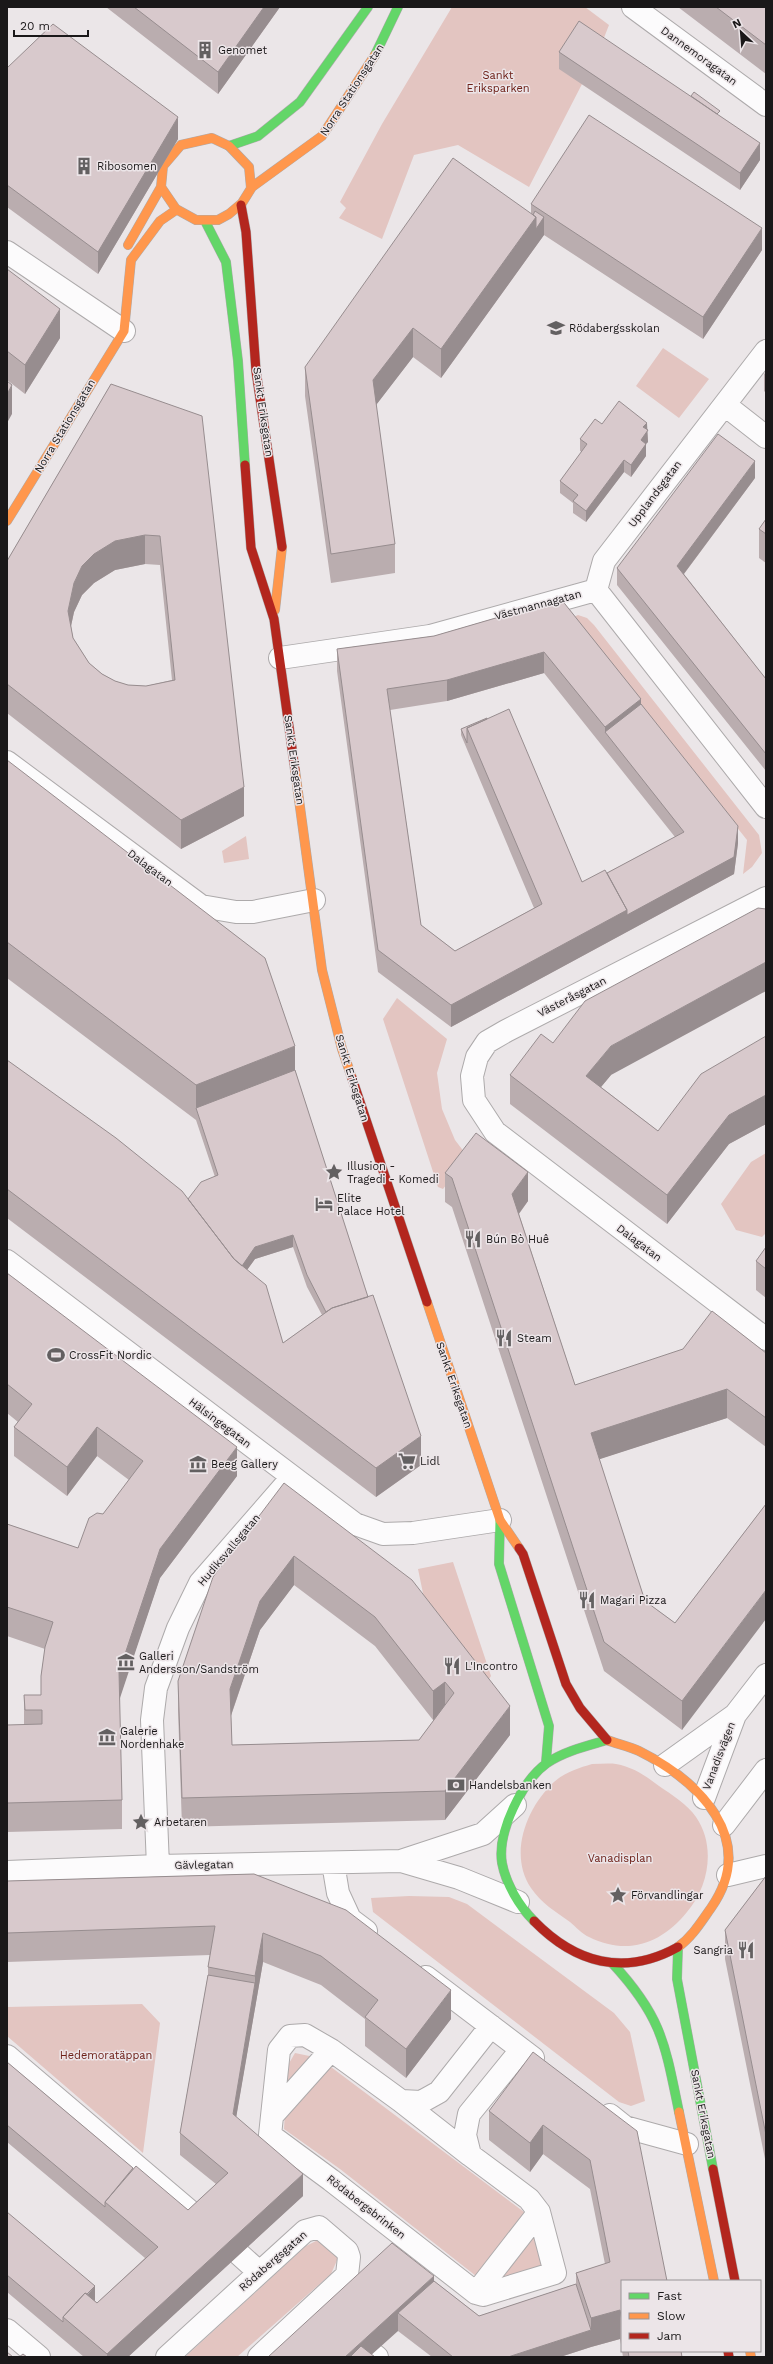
<svg xmlns="http://www.w3.org/2000/svg" width="773" height="2364" font-family="'Work Sans',sans-serif">
  <rect width="100%" height="100%" fill="#ebe6e8"/>
  <path fill="#e3c5c1" d="M452 7H585L609 25 598 53 529 187 458 145 414 155 382 239 339 218 346 208 340 202 382 124Z
    M663 348 709 379 679 418 636 386Z
    M578 615 587 618 594 625 759 835 762 853 752 867 743 874 747 840 571 618Z
    M246 836 249 859 224 863 222 851Z
    M397 998 447 1039 437 1073 442 1109 455 1140 468 1157 443 1189 438 1187 383 1019Z
    M766 1153V1233L762 1237 736 1230 721 1204 751 1162Z
    M453 1562 491 1676 489 1679H484L424 1598 418 1569Z
    M592 1764C600 1764 609 1763 616 1764 633 1767 646 1776 659 1786 671 1794 688 1805 696 1817 716 1846 709 1886 687 1912 661 1944 627 1956 589 1937 582 1934 576 1927 570 1922 556 1912 541 1903 531 1888 508 1854 527 1807 554 1782 565 1772 579 1768 592 1764Z
    M409 1896 449 1897 467 1904 614 2013 630 2032 645 2101 631 2106 619 2102 373 1912 371 1898Z
    M142 2004 160 2023 143 2153 7 2036V2007Z
    M295 2053 319 2058 532 2218 546 2266 504 2278 476 2276 340 2169 284 2129 288 2065Z
    M320 2239 338 2258 331 2274 237 2357H185L306 2246Z"/>
  <g fill="none" stroke-linecap="round" stroke-linejoin="round">
    <g stroke="#adaaab" stroke-width="24">
      <path id="street" d="M633 7 766 105
        M7 252 124 331
        M725 405 766 437
        M596 590 604 561 766 351
        M596 590 766 807
        M280 658 430 636 596 590
        M7 762 201 906 236 912H253L314 900
        M766 898 506 1031 487 1042 477 1057 472 1076 474 1100 495 1132 766 1339
        M7 1261 355 1524 383 1534 413 1533 500 1520
        M665 1765 735 1715
        M704 1798 735 1715 766 1675
        M724 1825 766 1770
        M401 1861 459 1878 518 1902
        M333 1863 338 1893 350 1919 366 1931
        M158 1866 152 1720 156 1688 178 1628 200 1583 288 1482
        M7 1872 158 1866 401 1861 483 1834 515 1805
        M728 1875 766 1866
        M426 1977 533 2058
        M491 2026 439 2092 421 2102 401 2101 331 2050 305 2035 290 2036 279 2050 270 2135 331 2180 476 2293 483 2295 555 2273 539 2212 529 2199 470 2155 465 2135 469 2114 521 2050
        M7 2056 200 2220
        M401 2101 470 2155
        M610 2115 625 2127 687 2144
        M272 2116 331 2050
        M239 2254 259 2272
        M476 2293 539 2212
        M7 2330 39 2357
        M372 2353 377 2357
        M167 2357 305 2231 319 2227 347 2251 349 2257 347 2275 259 2357"/>
    </g>
    <g stroke="#adaaab" stroke-width="10">
      <path id="fast" d="M375 55 398 7
        M229 146 258 136 300 102 368 7
        M206 223 226 262 238 361 245 465
        M500 1520 499 1564 549 1726 546 1762
        M534 1921C519 1906 506 1884 502 1863 497 1832 522 1781 547 1763 565 1751 587 1746 607 1740
        M678 1947 677 1979 713 2169
        M613 1964C662 2017 665 2044 679 2112"/>
    </g>
    <g stroke="#adaaab" stroke-width="10">
      <path id="slow" d="M161 187 176 209 196 220H218L229 214 242 203 252 187 322 136 375 55
        M128 245 161 187 163 166 181 145 212 138 229 146 249 167 251 188
        M7 521 124 331 131 260 160 221 176 210
        M275 610 282 547
        M295 770 322 970 342 1049 352 1078
        M427 1302 500 1520 519 1548
        M607 1740C617 1744 629 1746 639 1751 699 1781 759 1839 711 1908 701 1922 692 1937 678 1947
        M679 2112 714 2281
        M750 2351 751 2357"/>
    </g>
    <g stroke="#adaaab" stroke-width="10">
      <path id="jam" d="M241 205 246 232 256 371 282 547
        M245 465 251 548 274 619 295 770
        M352 1078 427 1302
        M519 1548 523 1554 566 1684 580 1708 607 1740
        M534 1921C575 1963 624 1977 678 1947
        M713 2169 735 2281
        M728 2351 729 2357"/>
    </g>
    <use href="#street" stroke="#fcfbfc" stroke-width="22"/>
    <use href="#fast" stroke="#63d668" stroke-width="9"/>
    <use href="#slow" stroke="#ff974d" stroke-width="9"/>
    <use href="#jam" stroke="#b3261e" stroke-width="9"/>
  </g>
  <path fill="#baadaf" fill-rule="evenodd" d="M106 7H280L218 94Z
    M678 7H766V74Z
    M559 52 720 116 760 160 740 190 559 69Z
    M7 68 178 139 98 274 7 207Z
    M531 204 762 250 703 339 544 235 441 378 413 357 376 405 395 544V573L331 583 305 396V367L531 214Z
    M7 269 60 338 25 394 7 380Z
    M766 372V393L764 391V374Z
    M111 384 244 787V816L181 849 7 713V561ZM145 564 160 565 172 680 146 686 128 685 115 681 102 674 89 663 73 638 71 626 74 612 82 595 94 583 115 570Z
    M602 424 647 430 648 442 646 444V456L631 477 624 472 586 522 573 513V503L560 493V481L582 452 580 451V439Z
    M755 478 684 574 766 679V771L617 585V568Z
    M766 519V563L759 558V529Z
    M561 599 641 704 738 843 734 874 451 1027 378 972 337 671V649L434 636ZM544 673 675 837 607 873 582 882 487 718 461 729V735L534 908 455 951 421 925 390 710 447 701Z
    M7 760 295 1070 421 1465 376 1497 7 1218V1060L188 1199 215 1177 196 1120 7 978ZM293 1247 307 1287 322 1315 283 1343 247 1270 255 1259Z
    M766 1036V1124L729 1144 667 1224 510 1104V1075L553 1043 611 1075 601 1087 658 1131Z
    M445 1173 528 1201 519 1214 575 1385 766 1353V1447L727 1418 599 1459 645 1601 675 1623 766 1504 682 1730 604 1671 452 1207 445 1202Z
    M766 1247V1298L756 1290V1261Z
    M7 1273 237 1476 160 1578 119 1698 122 1800V1829L7 1832V1725H24V1695H41V1676L45 1649 7 1636V1524L78 1548 103 1514 129 1480 97 1456 67 1496 14 1456V1427L18 1422 7 1413Z
    M284 1483 510 1735 445 1820 182 1827 178 1710V1681ZM294 1585 375 1646 433 1720 435 1719 419 1740 232 1745 231 1716 260 1630Z
    M254 1874 451 2019 406 2078 365 2046V2019L321 1985 263 1962 236 2117 303 2196 128 2357H84L7 2292V2212L97 2303 145 2258 7 2142V2062L133 2168 188 2210 216 2184 180 2155V2133L208 1975V1967L210 1955 7 1962V1881Z
    M766 1876V2164L725 1959V1930Z
    M489 2111 637 2131 622 2281V2350L620 2339 591 2347 560 2357H432L398 2331 268 2357 434 2281 479 2316 576 2284V2273L605 2264 590 2189 543 2154 530 2172 489 2140Z
    M622 2351H681L682 2357H623Z"/>
  <path fill="#978d8f" d="M264 7H280L218 94V72Z
    M178 117V139L98 274V252Z
    M760 143V160L740 190V173Z
    M536 217H544V235L441 378V349Z
    M762 228V250L703 339V317Z
    M60 309V338L25 394V365Z
    M413 328V357L373 409V380Z
    M12 385V414L7 423V394Z
    M647 423 648 442 646 444V456L631 477V465L641 440 643 427Z
    M624 460V472L586 522V511Z
    M755 461V478L677 583V566Z
    M145 535V564L115 570 94 583 82 595 74 612 68 640V611L74 583 82 566 94 554 115 541Z
    M544 652V673L447 701V680Z
    M641 699V721L605 732V727Z
    M244 787V816L181 849V820Z
    M738 826V843L734 874 451 1027V1005L627 910Z
    M766 962V991L611 1075 586 1105V1076L611 1046Z
    M295 1046V1081L196 1108V1120V1085Z
    M766 1095V1124L729 1144 667 1224V1195L729 1115Z
    M528 1172V1201L512 1223V1194Z
    M293 1235V1247L255 1259 234 1288V1276L255 1247Z
    M727 1389V1418L591 1462V1433Z
    M97 1427V1456L67 1496V1467Z
    M421 1436V1465L376 1497V1468Z
    M237 1447V1476L160 1578 119 1701V1672L160 1549Z
    M294 1556V1585L260 1630 230 1718V1689L260 1601Z
    M766 1590V1619L682 1730V1701Z
    M445 1682V1711L433 1720V1691Z
    M510 1706V1735L445 1820V1791Z
    M263 1933V1962L233 2136V2114L255 1983V1976Z
    M451 1990V2019L406 2078V2049Z
    M543 2125V2154L530 2172V2143Z
    M303 2174V2196L128 2357H107V2354Z
    M434 2276V2298L398 2313V2331L369 2357H345Z
    M95 2286V2303L66 2319Z
    M620 2310V2339L591 2347 560 2357H508L591 2330V2318Z"/>
  <path fill="#d8c9cc" stroke="#978d8f" fill-rule="evenodd" d="M134 7H264L218 72Z
    M716 7H766V45Z
    M579 21 760 143 740 173 559 52Z
    M53 24 178 117 98 252 7 185V68Z
    M694 92 720 111 717 114 691 96Z
    M589 115 762 228 703 317 531 204Z
    M453 158 536 217 441 349 413 328 373 380 395 544 331 554 305 367Z
    M535 211 544 217 536 229V217L533 215Z
    M7 269 60 309 25 365 7 351Z
    M7 381 12 385 7 394Z
    M111 384 202 416 244 787 181 820 7 684V561ZM145 535 160 536 175 680 146 686 128 685 115 681 102 674 89 663 73 638 68 611 74 583 82 566 94 554 115 541Z
    M619 401 647 423 643 427 648 430 641 440 646 444 631 465 624 460 586 511 573 501 578 495 560 481 587 444 580 439 595 419 602 424Z
    M718 434 755 461 677 566 766 679V754L617 568Z
    M766 519V534L759 529Z
    M561 599 641 699 605 727 544 652 447 680 387 689 421 925 455 951 542 904 467 728 509 709 582 882 605 870 627 910 451 1005 378 950 337 649 434 636Z
    M641 704 738 826 734 857 627 915V910L607 873 684 832 605 732Z
    M487 718V719L467 728V743L461 729Z
    M7 760 265 958 295 1046 196 1085 7 942Z
    M758 908 766 909V962L611 1046 586 1076 658 1131 701 1074 766 1036V1095L729 1115 667 1195 510 1075 541 1034 553 1043 585 1001Z
    M7 1060 116 1138 182 1191 234 1259 266 1285 283 1343 332 1308 373 1295 421 1436 376 1468 7 1189Z
    M295 1070 368 1297 332 1308 326 1312 307 1275 293 1235 255 1247 242 1266 234 1259 188 1199 201 1182 218 1175 196 1108Z
    M476 1133 528 1172 512 1194 575 1385 683 1349 712 1311 766 1353V1418L727 1389 591 1433 645 1601 675 1623 766 1504V1590L682 1701 604 1642 452 1178 445 1173Z
    M766 1247V1269L756 1261Z
    M7 1273 237 1447 160 1549 119 1672 122 1800 7 1803V1725L42 1724V1710H25L24 1695H41V1676L45 1647 53 1622 7 1607V1524L78 1548 89 1518 97 1513 103 1514 143 1461 97 1427 67 1467 14 1427 32 1404 7 1384Z
    M284 1483 412 1580 510 1706 445 1791 182 1798 178 1681 213 1577ZM294 1556 375 1617 433 1691 445 1682 454 1693 419 1740 232 1745 230 1689 260 1601Z
    M254 1874 346 1910 451 1990 406 2049 365 2017 378 2000 321 1956 263 1933 255 1976 208 1967 215 1926 7 1933V1881Z
    M766 1876V2135L725 1930Z
    M208 1975 255 1983 233 2114 303 2174 107 2354 63 2317 85 2293 97 2303 158 2247 105 2202 136 2166 188 2210 228 2173 180 2133Z
    M533 2052 637 2131 667 2281H622V2321L620 2310 591 2318 576 2273 610 2262 590 2160 543 2125 530 2143 489 2111Z
    M7 2062 133 2168 105 2202V2207L7 2125Z
    M7 2212 95 2286 87 2294 85 2293 63 2317V2322L7 2275Z
    M392 2243 434 2276 345 2357H268Z
    M434 2281 479 2316 576 2284 591 2330 508 2357H453L398 2313Z
    M361 2346 375 2357H350Z
    M628 2351H681L682 2357H629Z
    M7 2352 13 2357H7Z
    M23 2354 27 2357H19Z"/>
  <defs>
    <g id="building-bare" transform="scale(1.38)"><path d="M-4-6H4V6H1V3H-1V6H-4ZM-2.5-4.3h1.7v1.8h-1.7ZM.8-4.3h1.7v1.8H.8ZM-2.5-1h1.7V.8h-1.7ZM.8-1h1.7V.8H.8Z" fill="#636061" stroke="#ece5e8" stroke-width="2.5" paint-order="stroke"/></g>
    <g id="school-bare" transform="scale(1.38)"><path d="M0-5L7-2L0 1L-7-2ZM-4 1L0 2.5L4 1V4Q0 6-4 4Z" fill="#636061" stroke="#ece5e8" stroke-width="2.5" paint-order="stroke"/></g>
    <g id="sight-bare" transform="scale(1.38)"><path d="M0-6L1.8-2.2L6-1.7L2.9 1.2L3.7 5.4L0 3.3L-3.7 5.4L-2.9 1.2L-6-1.7L-1.8-2.2Z" fill="#636061" stroke="#ece5e8" stroke-width="2.5" paint-order="stroke"/></g>
    <g id="hotel-bare" transform="scale(1.38)"><path d="M-6-4.5h1.5V1H6V5H4.5V3h-9V5H-6ZM-4 0a1.8 1.8 0 1 1 3.6 0ZM.5 0V-2.5h3Q6-2.5 6 0Z" fill="#636061" stroke="#ece5e8" stroke-width="2.5" paint-order="stroke"/></g>
    <g id="restaurant-bare" transform="scale(1.38)"><path d="M-5-6h1v4h1v-4h1v4h1v-4h1v5L-1.5 .5V6h-2V.5L-5-1ZM5-6V6H3V1.5H1.5Q1.5-4 5-6Z" fill="#636061" stroke="#ece5e8" stroke-width="2.5" paint-order="stroke"/></g>
    <g id="stadium-bare" transform="scale(1.38)"><path d="M0-5a6.5 5 0 1 0 0 10a6.5 5 0 1 0 0-10ZM-3.5-1.8h7v3.6h-7Z" fill="#636061" stroke="#ece5e8" stroke-width="2.5" paint-order="stroke"/></g>
    <g id="supermarket-bare" transform="scale(1.38)"><path d="M-6-5.5h2.5l.6 2H6L4.5 2H-2.5L-4.4-4H-6ZM-1.5 3.2a1.3 1.3 0 1 0 .1 0ZM3 3.2a1.3 1.3 0 1 0 .1 0Z" fill="#636061" stroke="#ece5e8" stroke-width="2.5" paint-order="stroke"/></g>
    <g id="museum-bare" transform="scale(1.38)"><path d="M0-6L6-3V-2H-6V-3ZM-5-1h2V3h-2ZM-1-1h2V3h-2ZM3-1h2V3H3ZM-6 4H6V6H-6Z" fill="#636061" stroke="#ece5e8" stroke-width="2.5" paint-order="stroke"/></g>
    <g id="bank-bare" transform="scale(1.38)"><path d="M-6-4H6V4H-6ZM0-2.3a2.3 2.3 0 1 0 0 4.6a2.3 2.3 0 1 0 0-4.6Z" fill="#636061" stroke="#ece5e8" stroke-width="2.5" paint-order="stroke"/></g>
  </defs>
  <g fill-rule="evenodd">
    <use href="#building-bare" x="205" y="50"/>
    <use href="#building-bare" x="84" y="166"/>
    <use href="#school-bare" x="556" y="328"/>
    <use href="#sight-bare" x="334" y="1172"/>
    <use href="#hotel-bare" x="324" y="1204"/>
    <use href="#restaurant-bare" x="473" y="1239"/>
    <use href="#restaurant-bare" x="504" y="1338"/>
    <use href="#stadium-bare" x="56" y="1355"/>
    <use href="#supermarket-bare" x="407" y="1461"/>
    <use href="#museum-bare" x="198" y="1464"/>
    <use href="#restaurant-bare" x="587" y="1600"/>
    <use href="#museum-bare" x="126" y="1662"/>
    <use href="#restaurant-bare" x="452" y="1666"/>
    <use href="#museum-bare" x="107" y="1737"/>
    <use href="#bank-bare" x="456" y="1785"/>
    <use href="#sight-bare" x="141" y="1822"/>
    <use href="#sight-bare" x="618" y="1895"/>
    <use href="#restaurant-bare" x="746" y="1950"/>
  </g>
  <g text-anchor="middle" dominant-baseline="central" stroke-width="3" stroke-linejoin="round" paint-order="stroke">
    <g font-size="11" fill="#1a1819" stroke="#ece5e8" text-anchor="start">
      <text x="218" y="50">Genomet</text>
      <text x="97" y="166">Ribosomen</text>
      <text x="569" y="328">Rödabergsskolan</text>
      <text x="347" y="1166">Illusion -<tspan x="347" dy="13">Tragedi - Komedi</tspan></text>
      <text x="337" y="1198">Elite<tspan x="337" dy="13">Palace Hotel</tspan></text>
      <text x="486" y="1239">Bún Bò Huê</text>
      <text x="517" y="1338">Steam</text>
      <text x="69" y="1355">CrossFit Nordic</text>
      <text x="420" y="1461">Lidl</text>
      <text x="211" y="1464">Beeg Gallery</text>
      <text x="600" y="1600">Magari Pizza</text>
      <text x="139" y="1656">Galleri<tspan x="139" dy="13">Andersson/Sandström</tspan></text>
      <text x="465" y="1666">L'Incontro</text>
      <text x="120" y="1731">Galerie<tspan x="120" dy="13">Nordenhake</tspan></text>
      <text x="469" y="1785">Handelsbanken</text>
      <text x="154" y="1822">Arbetaren</text>
      <text x="631" y="1895">Förvandlingar</text>
      <text x="733" y="1950" text-anchor="end">Sangria</text>
    </g>
    <g font-size="11" fill="#1a1819" stroke="#ece5e8">
      <text transform="translate(699 56) rotate(36)">Dannemoragatan</text>
      <text transform="translate(352 90) rotate(-57)">Norra Stationsgatan</text>
      <text transform="translate(263 412) rotate(82)">Sankt Eriksgatan</text>
      <text transform="translate(65 426) rotate(-59)">Norra Stationsgatan</text>
      <text transform="translate(655 494) rotate(-53)">Upplandsgatan</text>
      <text transform="translate(538 605) rotate(-15)">Västmannagatan</text>
      <text transform="translate(294 760) rotate(82)">Sankt Eriksgatan</text>
      <text transform="translate(150 868) rotate(37)">Dalagatan</text>
      <text transform="translate(572 997) rotate(-27)">Västeråsgatan</text>
      <text transform="translate(352 1078) rotate(73)">Sankt Eriksgatan</text>
      <text transform="translate(639 1243) rotate(37)">Dalagatan</text>
      <text transform="translate(454 1385) rotate(71)">Sankt Eriksgatan</text>
      <text transform="translate(220 1423) rotate(37)">Hälsingegatan</text>
      <text transform="translate(229 1550) rotate(-50)">Hudiksvallsgatan</text>
      <text transform="translate(719 1756) rotate(-69)">Vanadisvägen</text>
      <text transform="translate(204 1865) rotate(-1)">Gävlegatan</text>
      <text transform="translate(703 2114) rotate(79)">Sankt Eriksgatan</text>
      <text transform="translate(366 2207) rotate(38)">Rödabergsbrinken</text>
      <text transform="translate(273 2261) rotate(-41)">Rödabergsgatan</text>
    </g>
    <g font-size="11" fill="#6e2119" stroke="#ece5e8">
      <text x="498" y="75">Sankt<tspan x="498" dy="13">Eriksparken</tspan></text>
      <text x="620" y="1858">Vanadisplan</text>
      <text x="106" y="2055">Hedemoratäppan</text>
    </g>
  </g>
  <rect width="773" height="2364" fill="none" stroke="#1a1819" stroke-width="16"/>
  <rect x="621" y="2280" width="140" height="72" fill="#ece5e8" stroke="#989395"/>
  <rect x="629" y="2293" width="20" height="6" fill="#63d668" stroke="#989395"/>
  <text x="657" y="2300" font-size="12" fill="#1a1819">Fast</text>
  <rect x="629" y="2313" width="20" height="6" fill="#ff974d" stroke="#989395"/>
  <text x="657" y="2320" font-size="12" fill="#1a1819">Slow</text>
  <rect x="629" y="2333" width="20" height="6" fill="#b3261e" stroke="#989395"/>
  <text x="657" y="2340" font-size="12" fill="#1a1819">Jam</text>
  <g transform="translate(741 32) rotate(334)" stroke="#ece5e8" stroke-width="3" paint-order="stroke">
  <path d="M0-3L7 15L0 10L-7 15Z" fill="#1a1819"/>
  <text y="-6" font-size="11" font-weight="bold" text-anchor="middle" fill="#1a1819">N</text>
  </g>
  <path d="M14 30v6h74v-6" fill="none" stroke="#1a1819" stroke-width="2"/>
  <text x="20" y="30" font-size="12" fill="#1a1819" stroke="#ece5e8" stroke-width="3" paint-order="stroke">20 m</text>
</svg>
